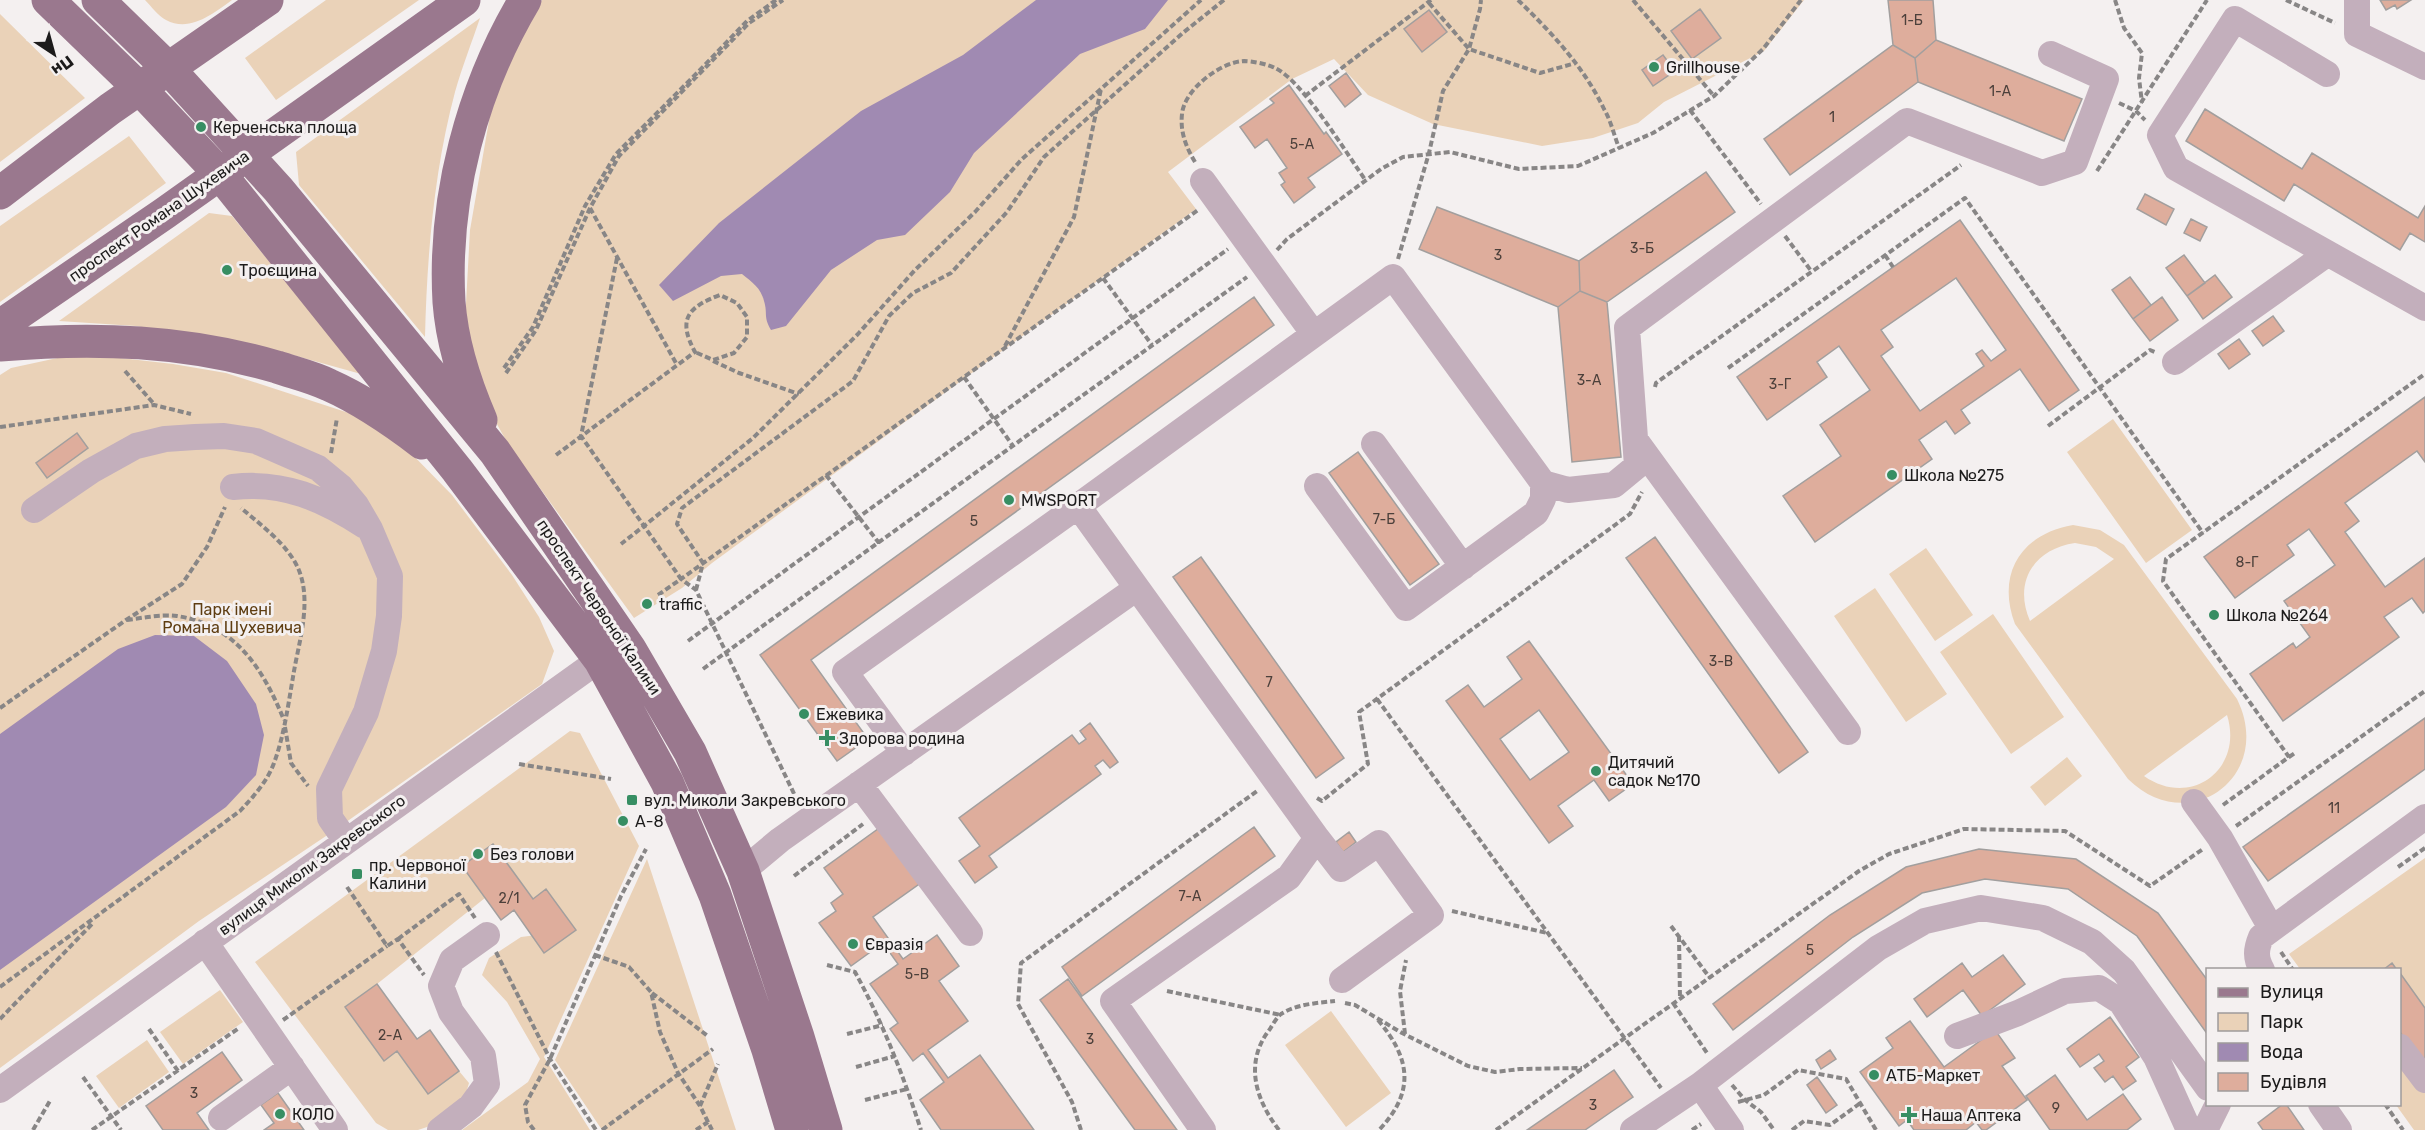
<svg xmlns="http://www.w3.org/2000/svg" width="2425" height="1130" font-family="Rubik,sans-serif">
  <rect width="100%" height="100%" fill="#f4f0f0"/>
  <path fill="#ead2b8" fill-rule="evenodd" d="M145 0H232C214 13 190 33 166 20 158 16 151 6 145 0Z
    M326 0H419L276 100 245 58Z
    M542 0H1804L1764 51 1664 102 1638 123 1593 138 1542 146 1433 124 1368 95 1334 59 1292 79 1168 172 1196 209 712 563 682 588 634 618 508 444 488 408 465 322 470 230 490 115 513 44Z
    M0 14 85 98 0 162Z
    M480 18C472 42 462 67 455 92 434 171 427 255 425 337L299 185 296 152Z
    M129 136 166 183 0 302V226Z
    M209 213 232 216 361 374 289 354 136 326 59 321Z
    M62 357H112L173 364 226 373 352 414 404 446 452 495 512 575 539 617 554 651 542 684 332 832 199 921 0 1068V375L11 368Z
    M2113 419 2192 530 2146 563 2067 452Z
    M2073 525 2100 530 2124 545 2237 699C2275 776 2189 839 2128 779L2015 624C1996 574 2021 534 2073 525ZM2075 543 2096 547 2114 559 2030 621C2013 582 2034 549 2075 543ZM2227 715C2244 769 2191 809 2144 776Z
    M1926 548 1973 615 1935 641 1889 574Z
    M1875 588 1947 694 1906 722 1834 616Z
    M1993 614 2064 717 2011 754 1940 652Z
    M570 731 580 733 639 846 544 1057 590 1130H462L528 1082 540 1059 507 1002 482 975 489 958 521 937 576 930 546 889 533 899 493 844 462 866 485 898 377 984 385 1060 397 1051 428 1093 459 1071 469 1083 464 1100 427 1127 418 1130H388L376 1123 255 962Z
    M2067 757 2082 776 2045 806 2030 787Z
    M2425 858V1130H2414L2396 1105 2400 1104V970L2300 969 2289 954Z
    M647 859 736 1130H602L555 1060Z
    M220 990 243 1022 183 1064 160 1032Z
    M1331 1011 1391 1093 1346 1127 1285 1045Z
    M147 1040 169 1072 119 1108 96 1076Z"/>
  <path fill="#a08ab2" d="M1036 0H1168L1145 29 1080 54 974 153 950 192 905 235 877 240 831 270 786 326 771 330C763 316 768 314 764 301 761 288 752 282 742 274L721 276 673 301 659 285 719 223 861 111 963 55Z
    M155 635 194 636 227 661 256 704 264 735 256 775 226 807 0 970V734L118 649Z"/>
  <path fill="#dead9c" stroke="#a29f9e" stroke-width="1.5" fill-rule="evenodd" d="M1888 0H1933L1936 40 1915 58 1893 45Z
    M2380 0H2411L2397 9 2395 5 2386 10Z
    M1700 9 1721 38 1692 59 1671 31Z
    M1429 10 1447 32 1422 52 1404 29Z
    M1936 40 2082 99 2064 141 1918 82 1915 58Z
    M1893 45 1915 58 1918 82 1790 175 1764 139Z
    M1663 55 1675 71 1653 86 1642 70Z
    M1346 73 1361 94 1345 107 1329 86Z
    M1289 85 1324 134 1326 132 1342 154 1308 178 1315 187 1294 203 1281 185 1285 182 1279 173 1287 168 1267 139 1255 148 1240 127 1274 103 1270 99Z
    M2205 109 2302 169 2312 153 2418 218 2425 206V242L2410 233 2400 250 2294 184 2284 201 2186 141Z
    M1706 172 1735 212 1607 302 1580 291 1579 261Z
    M2145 194 2174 209 2166 225 2137 209Z
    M1437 207 1579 261 1580 291 1558 307 1419 249Z
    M2191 219 2207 227 2200 241 2184 233Z
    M1960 220 2079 390 2049 411 2020 369 1961 410 1970 423 1955 434 1946 421 1919 440 1932 459 1815 542 1783 496 1841 456 1820 425 1870 390 1839 346 1817 362 1827 377 1767 420 1737 377ZM1956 278 2006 350 1991 361 1982 350 1976 354 1984 366 1920 411 1881 356 1893 347 1881 330Z
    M2184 255 2205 283 2187 296 2166 268Z
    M2215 275 2232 297 2203 319 2187 296Z
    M2130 277 2151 305 2133 319 2112 290Z
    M1580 291 1607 302 1621 457 1572 462 1558 307Z
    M1254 297 1274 325 811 660 868 739 837 761 760 655Z
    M2162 297 2178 320 2150 341 2133 319Z
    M2273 316 2284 331 2263 346 2252 331Z
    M2239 339 2250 354 2229 369 2218 354Z
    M2425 397V462L2417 451 2345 503 2359 521 2345 532 2385 587 2425 558V611L2423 613 2412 598 2384 617 2399 637 2283 721 2250 674 2293 643 2296 648 2310 637 2284 601 2335 565 2309 529 2287 545 2294 555 2235 598 2204 557Z
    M77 433 88 448 47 478 36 463Z
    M1358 452 1439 564 1410 585 1329 473Z
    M1655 537 1808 752 1779 773 1626 558Z
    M1201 557 1344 758 1316 778 1173 577Z
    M1529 641 1633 784 1609 801 1594 780 1558 806 1573 826 1549 843 1446 701 1468 685 1484 707 1522 679 1507 657ZM1539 710 1569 752 1530 780 1500 739Z
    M2425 718V769L2268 881 2243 847Z
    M1090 723 1118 762 1110 768 1103 760 1095 766 1101 774 989 856 997 867 975 883 959 861 980 846 959 818 1072 735 1079 744 1086 739 1080 731Z
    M882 826 922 882 873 917 903 959 937 935 959 966 939 981 968 1021 928 1050 948 1078 980 1055 1034 1130H941L920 1100 944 1082 923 1053 913 1061 890 1029 898 1023 870 984 898 964 883 943 851 966 819 923 836 911 831 903 843 894 824 868Z
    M1254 827 1275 856 1082 996 1062 967Z
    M1349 832 1356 842 1343 852 1336 842Z
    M493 844 533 899 546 889 576 930 544 953 514 910 501 920 462 866Z
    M1979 849 2076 859 2158 913 2208 981V1035L2137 936 2068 889 1985 879 1922 893 1853 937 1733 1030 1713 1004 1830 915 1906 867Z
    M2003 955 2025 984 1982 1016 1963 990 1927 1017 1914 999 1962 963 1972 977Z
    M2392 963 2397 970H2383Z
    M2400 973 2425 1008V1066L2400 1032Z
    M1068 979 1134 1071 1177 1130H1135L1040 1000Z
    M377 984 417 1039 430 1030 459 1071 428 1094 397 1051 384 1061 345 1007Z
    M2110 1017 2139 1057 2126 1067 2136 1081 2123 1090 2113 1076 2105 1082 2094 1068 2104 1061 2099 1054 2080 1067 2067 1049Z
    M1910 1021 1944 1067 1995 1030 2015 1058 2002 1066 2027 1100 1986 1130H1982L1976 1122 1966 1130H1914L1907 1120 1899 1126 1860 1072 1893 1048 1886 1038Z
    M1830 1050 1836 1059 1821 1069 1816 1060Z
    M222 1052 242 1080 197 1113 209 1130H163L146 1106Z
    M1614 1070 1633 1097 1611 1112 1585 1130H1527Z
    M2055 1075 2087 1120 2123 1094 2141 1119 2127 1130H2050L2026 1096Z
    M1817 1077 1837 1105 1826 1113 1807 1085Z
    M278 1093 304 1130H264L274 1123 261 1105Z
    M2283 1104H2286L2304 1130H2263L2258 1123Z"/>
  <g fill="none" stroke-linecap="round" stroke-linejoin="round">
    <path stroke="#888686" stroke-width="4" stroke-dasharray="6 3" stroke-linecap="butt" d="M1518 0C1551 32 1584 67 1604 109 1611 121 1614 135 1619 148
      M1633 0 1714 96
      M2115 0 2124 28 2142 53 2139 78 2142 103
      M2286 0 2335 23
      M1429 3 1469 49 1540 73 1576 63
      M1305 96 1431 0
      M2119 103 2136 111 2145 120
      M1690 110 1761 204
      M1195 162C1186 147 1180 132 1182 114 1184 90 1220 62 1244 61 1252 61 1267 64 1275 68 1302 80 1347 154 1366 181
      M2097 171 2207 0
      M590 208 677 365
      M1785 236 1812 272
      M1277 250 1287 239 1381 169 1403 157 1450 152 1519 169 1578 166 1653 133 1714 96 1763 49 1801 0
      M1885 255 1893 267
      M617 258 581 436 644 526 621 544
      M1398 259 1429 153 1443 91 1469 49 1480 9 1481 0
      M1103 278 1152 345
      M1005 346 1074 217 1101 89
      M713 361 739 373 799 394
      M504 368 533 327 585 206 616 154 697 73 747 21 776 0
      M1728 368 1965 198 2203 533
      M125 371 154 404
      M506 373 536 330 590 208 619 156 749 23 783 0
      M964 377 1013 446
      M1655 387 1656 383 1961 165
      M2048 426 2150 350 2157 353
      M0 427 154 405 191 414
      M331 453 337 418
      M556 455 695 352C677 319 688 307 720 295L737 303 747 317V337L734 353 713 360 695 352
      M826 475 879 543
      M696 590 703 563 677 524 682 508 853 381 889 316 913 293 951 273 1007 212 1044 157 1184 32 1224 0
      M658 595 681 579 644 526 753 438 858 334 915 270 975 212 1022 159 1201 0
      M127 620C142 618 162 614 177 616 236 625 263 669 284 720
      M688 641 1228 249
      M703 669 1247 277
      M1377 699 1661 1088
      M0 708 126 620 182 584 207 547 225 507
      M285 727 291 763 308 786
      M2289 757 2295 753
      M519 764 611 779
      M1317 798 1322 801 1368 764 1359 712 1630 514 1642 492
      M798 802 696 590 681 579 1198 210
      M2223 805 2289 757 2163 581 2166 559 2425 374
      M2236 826 2425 691
      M2398 867 2425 848
      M794 876 863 824
      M347 887 387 946 398 939 424 975
      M1452 911 1547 933
      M1671 926 1710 978
      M1679 936 1680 998
      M398 939 459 894 475 918
      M496 952 550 1059 596 1130
      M2281 952 2293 970
      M595 955 629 967 651 992 660 1032 678 1073 700 1106 712 1130
      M827 965 855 972C883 1023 903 1075 921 1130
      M0 987 240 811C253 797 267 782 274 763 284 736 288 706 293 677 298 644 313 602 298 568 287 544 261 525 241 508
      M1167 991 1281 1015
      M652 993 709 1037
      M1345 1003 1355 1005 1402 1033 1468 1066 1495 1072 1520 1069 1582 1068
      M1673 1003 1707 1053
      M0 1019 93 923
      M283 1020 387 946
      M1378 1020C1410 1058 1416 1091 1379 1130
      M149 1029 178 1071
      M847 1034 883 1025
      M1405 1034 1400 991 1406 960
      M856 1067 895 1056
      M83 1077 121 1130
      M1732 1085 1745 1100 1761 1112 1774 1130
      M865 1100 907 1089
      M1738 1102 1764 1095 1798 1070 1846 1079 1876 1130
      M2385 1104 2403 1130
      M700 1106 718 1064
      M33 1130 51 1099
      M92 1130 239 1028
      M534 1130 528 1122 525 1105 550 1059 621 896 646 849
      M602 1130 713 1049
      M696 1130 708 1122
      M1081 1130 1072 1102 1018 1004 1021 963 1257 791
      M1279 1130C1255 1099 1244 1062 1270 1029 1273 1024 1277 1017 1281 1014 1297 1004 1317 1003 1335 1001
      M1496 1130 1859 871 1889 854 1964 829 2065 831 2150 886 2203 849
      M1692 1130 1701 1124
      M1792 1130 1804 1121 1830 1125 1859 1104"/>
    <path stroke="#c3afbc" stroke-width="26" d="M2357 0V34L2425 67
      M2327 74 2235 19 2160 135 2176 168 2425 308
      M1203 181 1313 333
      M2175 362 2327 254
      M1636 441 1848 732
      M1374 444 1463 567
      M1543 483 1568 490 1614 485 1637 466 1627 328 1907 121 2042 173 2075 162 2106 79 2051 54
      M233 487C284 481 323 499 365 526
      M34 510 91 471 136 446 165 439 195 437 224 436 256 441 318 468 341 487 356 505 370 529 390 576 389 616 384 651 366 712 329 789 330 818 346 841
      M1137 588 1317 838 1289 877 1113 1001 1203 1130
      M904 753 845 672 1078 506
      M859 784 970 933
      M2194 802 2220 838 2271 928
      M1317 838 1341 869 1379 843 1431 915 1342 980
      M743 871 780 840 1137 588 1078 506 1393 277 1543 483V499L1536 513 1406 608 1317 486
      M205 942 335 1130
      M2262 970C2255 958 2256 949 2261 937L2425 817
      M1957 1036 2018 1013 2065 991 2099 988 2121 1002 2156 1057 2189 1130
      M2400 1047 2425 1080
      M1700 1085 1731 1130
      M0 1090 613 650
      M2321 1104 2339 1130
      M221 1118 292 1067
      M440 1130 471 1106 487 1084 483 1056 451 1012 441 986 452 960 487 935
      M1633 1130 1700 1085 1878 948 1925 921 1981 908 2043 918 2092 942 2124 971 2208 1088
      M2205 1130 2218 1104"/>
    <path stroke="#9a788e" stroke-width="33" d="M48 0 140 89 220 174 457 470 600 660 667 782 715 895 768 1050 792 1130
      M98 0 168 68 278 189 495 452 630 649 690 752 743 871 798 1037 826 1130
      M0 193 110 109 267 0
      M0 326 165 213 464 0
      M0 345C95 337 185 340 277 367 295 373 313 377 329 385 363 400 393 421 422 443
      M481 420C465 383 452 343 449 302 443 197 472 89 525 0"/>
  </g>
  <g fill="#378e63" stroke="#f4f0f0" stroke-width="2">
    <circle cx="1654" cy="67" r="6"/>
    <circle cx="201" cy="127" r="6"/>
    <circle cx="227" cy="270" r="6"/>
    <circle cx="1892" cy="475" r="6"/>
    <circle cx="1009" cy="500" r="6"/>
    <circle cx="647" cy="604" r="6"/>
    <circle cx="2214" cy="615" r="6"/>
    <circle cx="804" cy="714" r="6"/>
    <path d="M824 729h6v6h6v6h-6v6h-6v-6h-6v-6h6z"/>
    <circle cx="1596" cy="771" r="6"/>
    <rect x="626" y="794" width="12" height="12" rx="3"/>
    <circle cx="623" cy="821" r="6"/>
    <circle cx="478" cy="854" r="6"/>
    <rect x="351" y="868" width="12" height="12" rx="3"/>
    <circle cx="853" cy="944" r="6"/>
    <circle cx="1874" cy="1075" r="6"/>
    <circle cx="280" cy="1114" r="6"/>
    <path d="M1906 1106h6v6h6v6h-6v6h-6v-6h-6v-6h6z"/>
  </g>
  <g text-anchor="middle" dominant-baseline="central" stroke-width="6" stroke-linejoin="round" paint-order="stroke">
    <g font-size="14" fill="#4c403b">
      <text x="1912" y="20">1-Б</text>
      <text x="2000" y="91">1-А</text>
      <text x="1832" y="117">1</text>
      <text x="1302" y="144">5-А</text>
      <text x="1642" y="248">3-Б</text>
      <text x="1498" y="255">3</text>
      <text x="1589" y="380">3-А</text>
      <text x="1780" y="384">3-Г</text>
      <text x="1384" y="519">7-Б</text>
      <text x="974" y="521">5</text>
      <text x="2247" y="562">8-Г</text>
      <text x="1721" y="661">3-В</text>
      <text x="1269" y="682">7</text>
      <text x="2334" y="808">11</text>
      <text x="1190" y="896">7-А</text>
      <text x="509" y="898">2/1</text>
      <text x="1810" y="950">5</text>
      <text x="917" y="974">5-В</text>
      <text x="390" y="1035">2-А</text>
      <text x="1090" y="1039">3</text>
      <text x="194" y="1093">3</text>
      <text x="1593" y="1105">3</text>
      <text x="2056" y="1108">9</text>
    </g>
    <g font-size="16" fill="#1c1b1b" stroke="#f4f0f0" text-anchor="start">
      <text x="1666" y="67">Grillhouse</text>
      <text x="213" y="127">Керченська площа</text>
      <text x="239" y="270">Троєщина</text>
      <text x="1904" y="475">Школа №275</text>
      <text x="1021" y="500">MWSPORT</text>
      <text x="659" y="604">traffic</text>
      <text x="2226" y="615">Школа №264</text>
      <text x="816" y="714">Ежевика</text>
      <text x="839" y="738">Здорова родина</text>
      <text x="1608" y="762">Дитячий<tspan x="1608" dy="18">садок №170</tspan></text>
      <text x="644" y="800">вул. Миколи Закревського</text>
      <text x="635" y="821">А-8</text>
      <text x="490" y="854">Без голови</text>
      <text x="369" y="865">пр. Червоної<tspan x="369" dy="18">Калини</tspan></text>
      <text x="865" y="944">Євразія</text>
      <text x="1886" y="1075">АТБ-Маркет</text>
      <text x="292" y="1114">КОЛО</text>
      <text x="1921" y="1115">Наша Аптека</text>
    </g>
    <g font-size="16" fill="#1c1b1b" stroke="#f4f0f0">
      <text transform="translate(159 216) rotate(-35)">проспект Романа Шухевича</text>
      <text transform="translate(599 607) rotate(56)">проспект Червоної Калини</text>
      <text transform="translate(312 865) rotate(-36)">вулиця Миколи Закревського</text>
    </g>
    <g font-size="16" fill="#5e3d11" stroke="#f4f0f0">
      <text x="232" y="609">Парк імені<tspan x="232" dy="18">Романа Шухевича</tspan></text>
    </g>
  </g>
  <rect x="2206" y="968" width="195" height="138" fill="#f4f0f0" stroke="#9e9b9b" stroke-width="1.5"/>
  <rect x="2218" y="988" width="30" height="9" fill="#9a788e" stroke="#9e9b9b" stroke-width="1.5"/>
  <text x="2260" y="998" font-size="18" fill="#1c1b1b">Вулиця</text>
  <rect x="2218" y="1013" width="30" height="18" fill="#ead2b8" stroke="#9e9b9b" stroke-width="1.5"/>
  <text x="2260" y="1028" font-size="18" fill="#1c1b1b">Парк</text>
  <rect x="2218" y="1043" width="30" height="18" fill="#a08ab2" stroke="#9e9b9b" stroke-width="1.5"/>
  <text x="2260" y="1058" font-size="18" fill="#1c1b1b">Вода</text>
  <rect x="2218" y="1073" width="30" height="18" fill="#dead9c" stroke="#9e9b9b" stroke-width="1.5"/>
  <text x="2260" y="1088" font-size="18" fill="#1c1b1b">Будівля</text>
  <g transform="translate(54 54) rotate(144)" stroke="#f4f0f0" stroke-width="4.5" paint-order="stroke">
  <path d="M0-4.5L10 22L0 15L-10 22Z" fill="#1c1b1b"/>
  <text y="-9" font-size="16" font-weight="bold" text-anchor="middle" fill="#1c1b1b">Пн</text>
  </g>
</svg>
